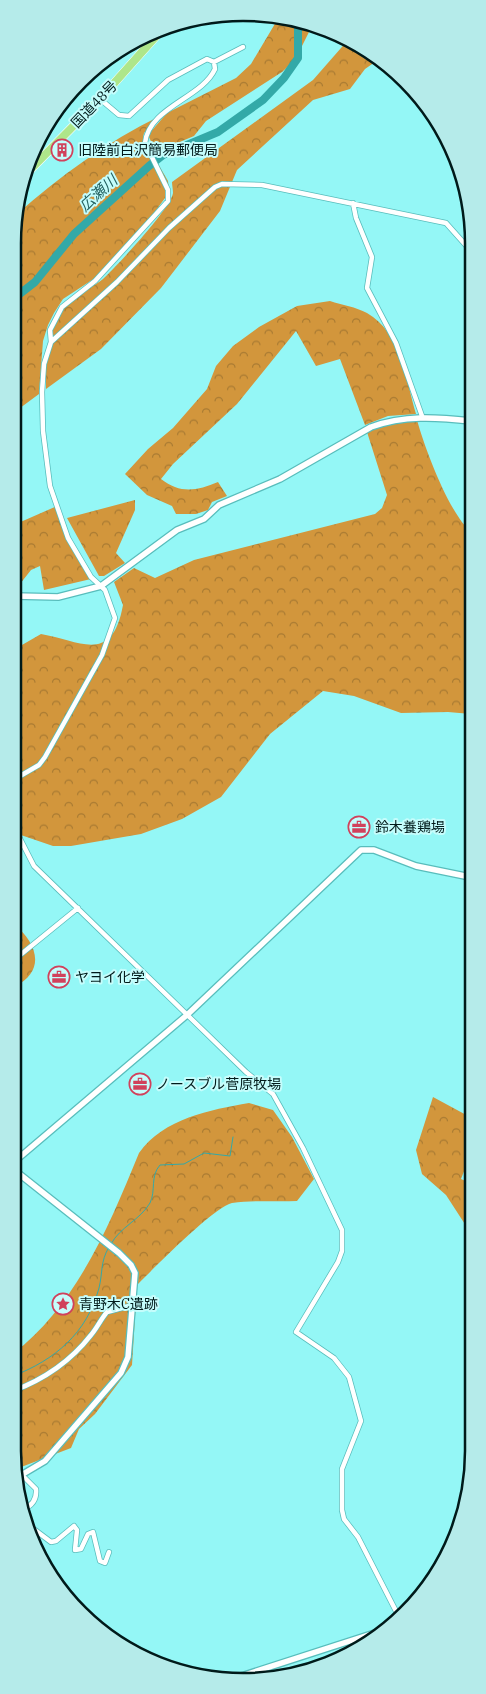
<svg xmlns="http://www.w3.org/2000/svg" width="486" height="1694" font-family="'IBM Plex Serif','Noto Sans JP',serif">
  <defs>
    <pattern id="forest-crowns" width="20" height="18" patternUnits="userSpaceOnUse" patternTransform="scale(1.25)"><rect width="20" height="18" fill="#d2963c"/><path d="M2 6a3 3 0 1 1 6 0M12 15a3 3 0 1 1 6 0" fill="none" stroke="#a87a32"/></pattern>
  </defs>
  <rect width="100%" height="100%" fill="#94f7f6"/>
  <path fill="url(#forest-crowns)" d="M279 17H288L312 26 295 60 282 72 206 121 194 136 156 152 148 135 167 113 236 78 251 64Z
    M348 40 358 43 378 60 365 69 350 89 313 100 237 170 220 211 161 288 101 349 46 389C46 367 45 342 54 321 64 300 86 292 103 279 116 267 171 208 173 193 173 190 172 185 172 182L313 80Z
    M160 116 144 133 143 138 168 181 169 190 165 198 134 240 95 278 63 299 54 313 48 325 43 341 39 394 16 411 17 214C61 175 107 142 160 116Z
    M330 301C342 305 356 307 367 313 401 332 406 380 416 414L388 416 365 425 340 359 316 366 296 331 237 404 173 464 161 479C180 494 197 491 218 482L227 496 212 502 208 510 196 514H176L172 506 147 495 125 474 148 449 173 428 207 389 216 366 233 346 259 327 297 306Z
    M417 420C425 449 449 513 471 532V714L448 712 401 713 354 696 323 691 270 734 221 797 182 819 141 834 71 846H53L15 833V649L41 634C81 641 112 665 123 605L114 582 134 568 155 578 194 560 375 514 382 508 387 495 367 432 389 421Z
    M135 500V510L116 553 125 563 104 576H99L67 518Z
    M57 506 77 558 91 579 44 590 40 566 31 570 16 589V524Z
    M14 924C37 943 47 971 14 987Z
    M433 1097 470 1117V1156L461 1179 470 1183V1232L446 1195 422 1174 416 1150Z
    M249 1103 273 1110 292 1137 314 1179 297 1201C276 1202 253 1200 232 1203 215 1206 152 1270 137 1285L132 1365 95 1414 79 1429 71 1448 16 1469 13 1451V1354C77 1304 109 1226 139 1153 164 1118 210 1110 249 1103Z"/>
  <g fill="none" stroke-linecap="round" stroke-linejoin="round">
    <path stroke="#33a9a8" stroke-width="1" d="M111 1244C120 1227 140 1220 150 1203 156 1191 150 1176 160 1165L184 1164 204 1153 230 1156 233 1137
      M13 1376C55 1360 87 1333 99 1288 103 1272 100 1262 109 1247"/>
    <path stroke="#33a9a8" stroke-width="8" d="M17 296 35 282 74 234 149 166 163 155 218 132 263 100 284 78 298 58V21"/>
    <g stroke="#58bdbc" stroke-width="6">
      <path id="minor" d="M214 62 243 47
        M100 99 119 115 129 116 168 80 207 59 214 62
        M353 203 356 218 372 257 367 288 396 343 422 416
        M51 342 117 282 169 228 215 187 222 184 262 185 446 223 471 251
        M15 779 39 765 45 757 102 655 115 618 105 590 91 577 68 538 50 486 43 431 42 392 44 364 51 342 50 330 62 307 95 281 168 201V190L145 143C149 107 202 98 215 69L214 62
        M15 829 34 866 246 1072 273 1094 303 1148 342 1230V1251L338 1262 296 1332 334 1358 349 1377 361 1421 342 1469V1510L344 1519 358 1537 399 1617
        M14 960 78 908
        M13 1391C45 1379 70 1362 91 1335 97 1328 101 1319 107 1312L133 1305
        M22 1475 36 1489C37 1499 33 1505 24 1509
        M28 1530H35L51 1542 56 1541 74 1526 77 1530 75 1550 81 1549 88 1534 93 1532 100 1561 105 1563 109 1552"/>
    </g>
    <g stroke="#58bdbc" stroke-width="8">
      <path id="tertiary" d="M15 596 58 597 101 586 177 530 204 519 219 505 280 479 371 427C404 415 436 417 471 421
        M14 1162 187 1015 361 850H374L416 866 470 877
        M13 1169 119 1253 131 1265 135 1273 128 1357 121 1373 45 1461 18 1477
        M226 1681 387 1629"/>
    </g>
    <g stroke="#fff" stroke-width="9">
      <path id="trunk" d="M28 172 100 99 158 34"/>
    </g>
    <use href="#minor" stroke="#fff" stroke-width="4.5"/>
    <use href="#tertiary" stroke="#fff" stroke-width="5.5"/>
    <use href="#trunk" stroke="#aee68a" stroke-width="8"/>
  </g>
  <defs>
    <g id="building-ring" transform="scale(1.125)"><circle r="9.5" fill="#c5fdfc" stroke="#d1415b" stroke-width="1.5"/><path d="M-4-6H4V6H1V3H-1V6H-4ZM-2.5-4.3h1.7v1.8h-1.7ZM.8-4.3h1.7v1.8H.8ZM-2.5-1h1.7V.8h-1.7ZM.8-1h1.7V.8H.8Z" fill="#d1415b"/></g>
    <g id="office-ring" transform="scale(1.125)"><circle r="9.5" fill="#c5fdfc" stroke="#d1415b" stroke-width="1.5"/><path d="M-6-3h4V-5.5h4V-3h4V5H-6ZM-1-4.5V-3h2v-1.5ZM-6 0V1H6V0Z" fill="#d1415b"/></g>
    <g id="sight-ring" transform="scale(1.125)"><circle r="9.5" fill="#c5fdfc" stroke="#d1415b" stroke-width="1.5"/><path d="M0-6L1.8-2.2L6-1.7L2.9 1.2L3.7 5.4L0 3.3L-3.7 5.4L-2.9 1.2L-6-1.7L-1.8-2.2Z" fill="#d1415b"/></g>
  </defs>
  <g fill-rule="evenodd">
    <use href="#building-ring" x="62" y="150"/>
    <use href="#office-ring" x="359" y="827"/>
    <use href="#office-ring" x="59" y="977"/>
    <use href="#office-ring" x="140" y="1084"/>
    <use href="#sight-ring" x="63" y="1304"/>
  </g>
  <g text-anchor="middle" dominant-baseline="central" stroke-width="4" stroke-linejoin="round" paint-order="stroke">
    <g font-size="14" fill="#001a1a" stroke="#c5fdfc">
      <text transform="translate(94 104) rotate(-46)">国道48号</text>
    </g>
    <g font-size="14" fill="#001a1a" stroke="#c5fdfc" text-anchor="start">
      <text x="78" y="150">旧陸前白沢簡易郵便局</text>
      <text x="375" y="827">鈴木養鶏場</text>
      <text x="75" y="977">ヤヨイ化学</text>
      <text x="156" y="1084">ノースブル菅原牧場</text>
      <text x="79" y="1304">青野木C遺跡</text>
    </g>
    <g font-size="15" font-style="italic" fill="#236160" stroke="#c5fdfc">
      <text transform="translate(98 193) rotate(-42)">広瀬川</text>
    </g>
  </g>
  <path d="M0 0H486V1694H0ZM243 21H243A222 222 0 0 1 465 243V1451A222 222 0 0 1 243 1673H243A222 222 0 0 1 21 1451V243A222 222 0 0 1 243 21Z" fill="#b5ebea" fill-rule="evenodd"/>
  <path fill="none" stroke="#001a1a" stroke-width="2.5" d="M243 21H243A222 222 0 0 1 465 243V1451A222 222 0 0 1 243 1673H243A222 222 0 0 1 21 1451V243A222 222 0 0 1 243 21Z"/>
</svg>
